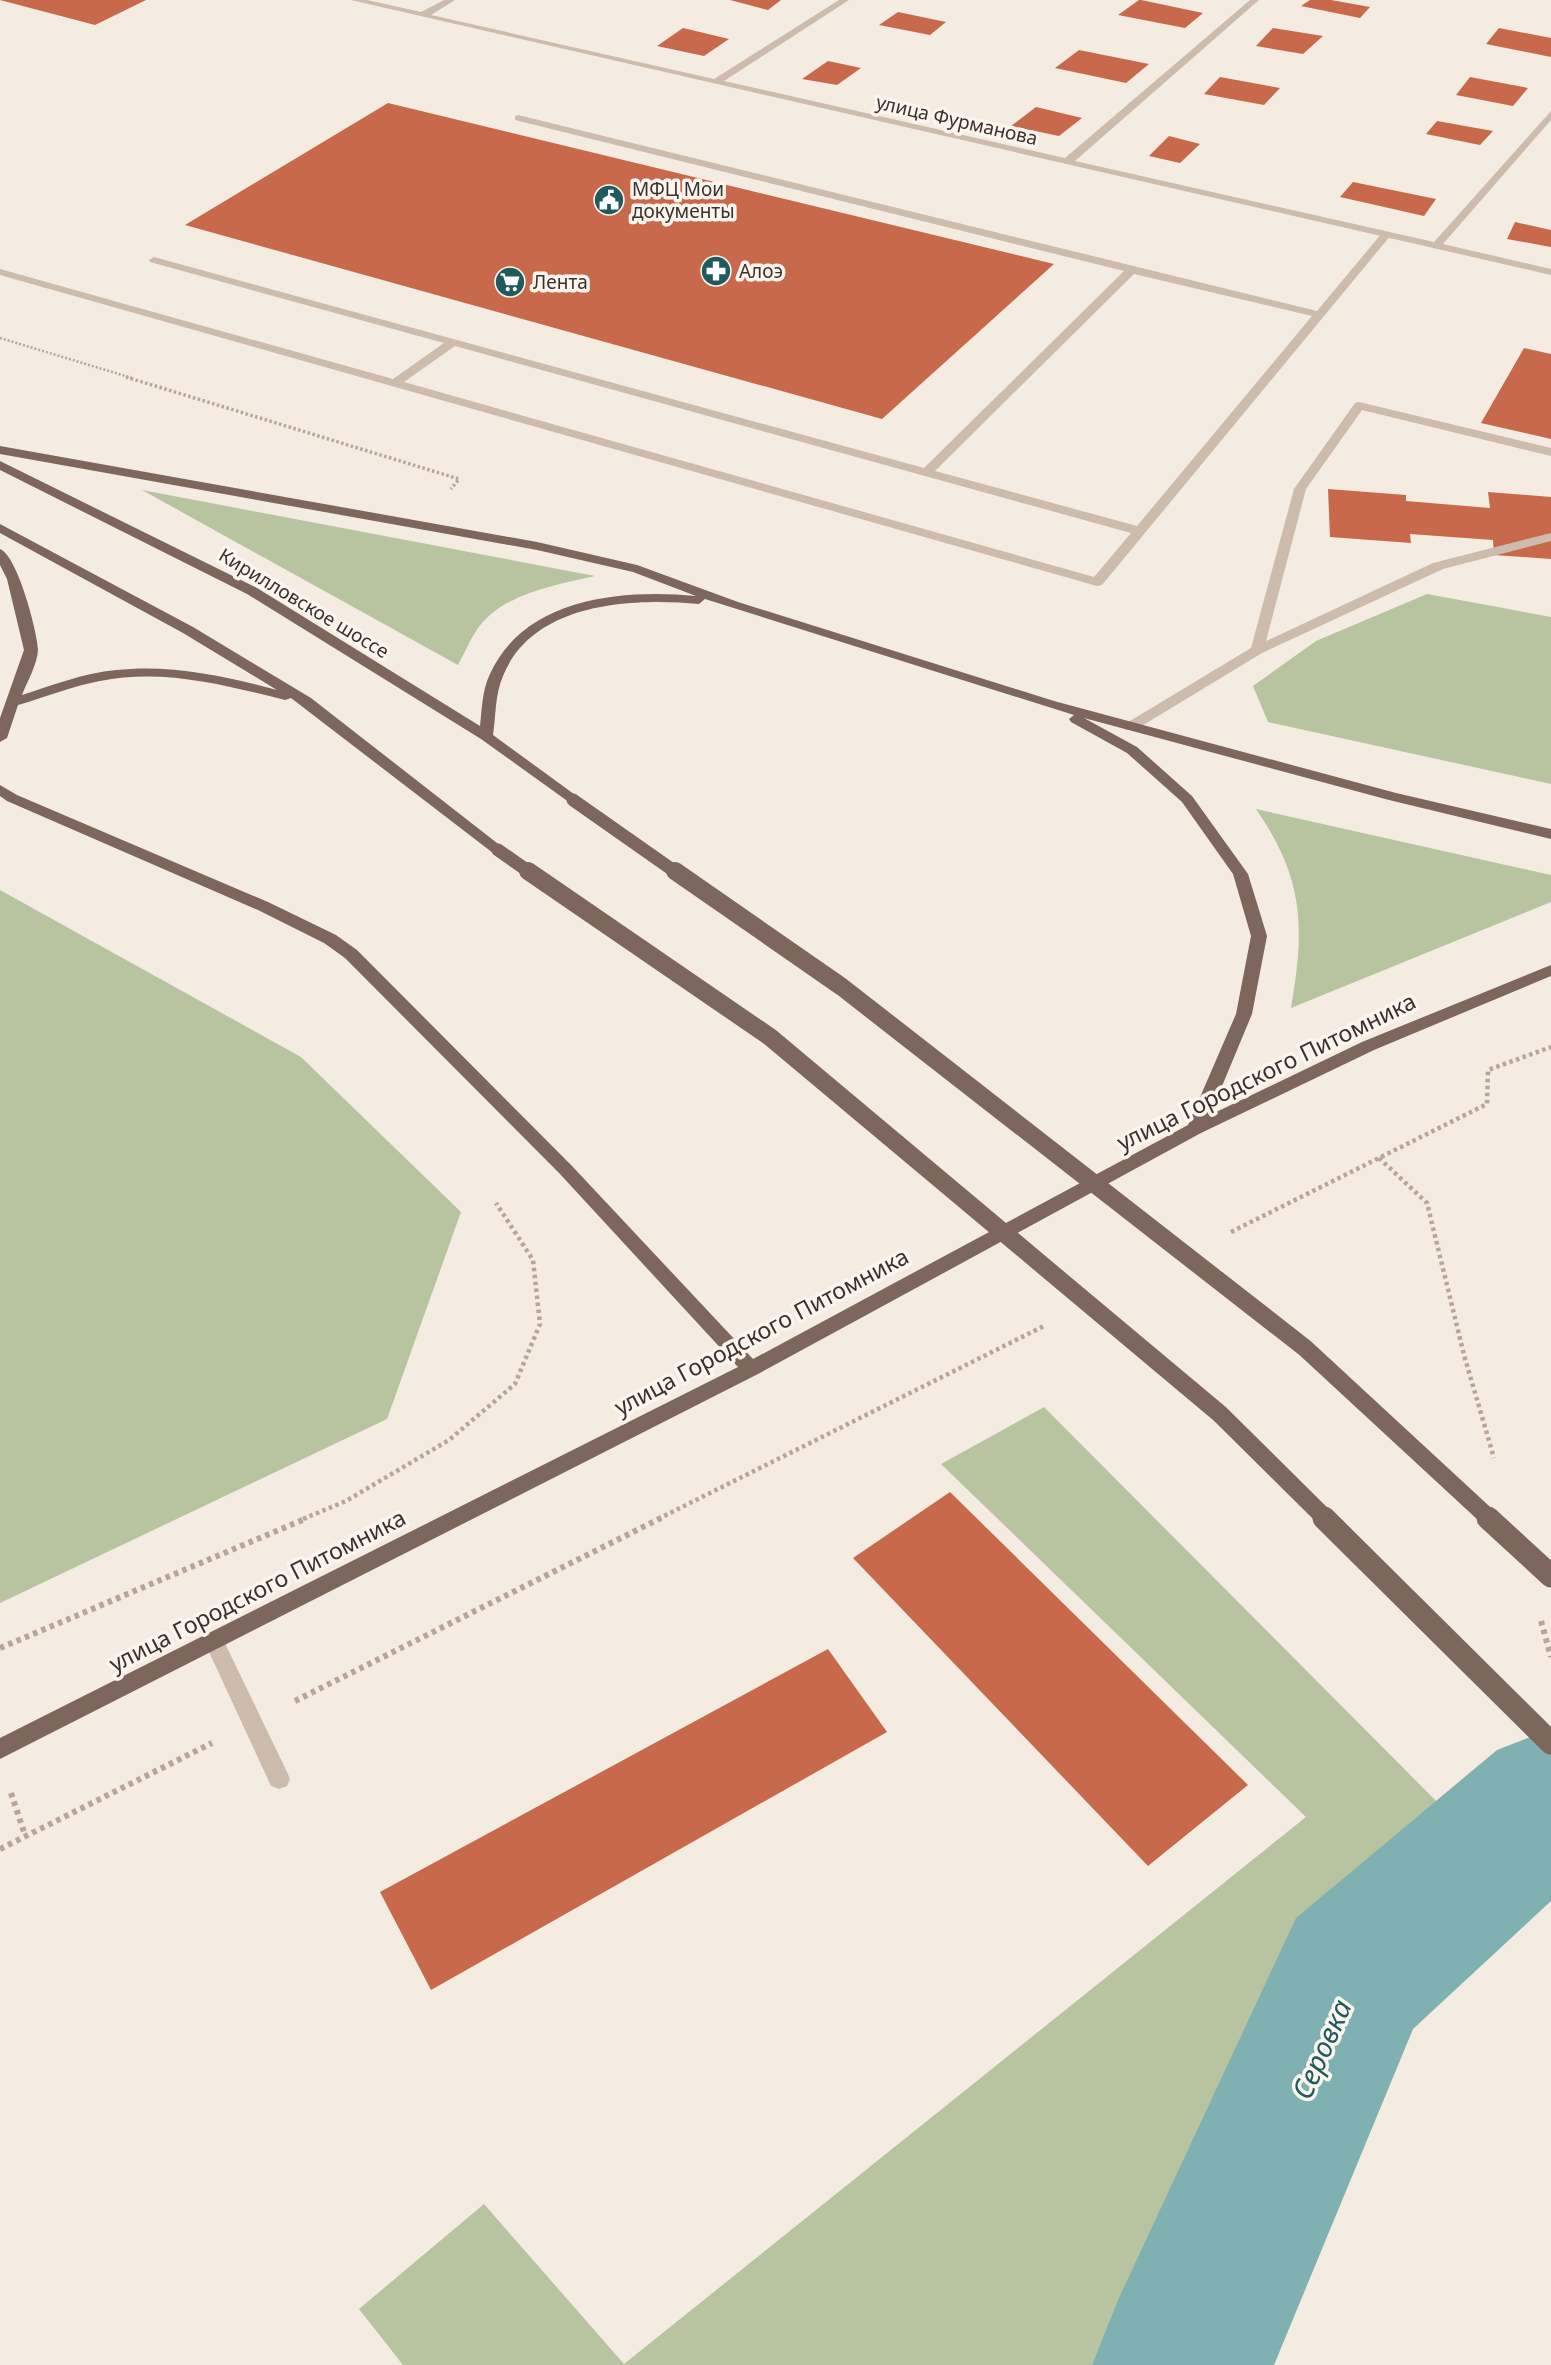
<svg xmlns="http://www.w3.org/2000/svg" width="1551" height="2365" font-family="'Noto Sans',sans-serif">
  <rect width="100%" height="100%" fill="#f4ebe1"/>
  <path fill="#b8c4a0" d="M142 490 595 576C555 585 500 594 476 631 469 642 464 654 458 665Z
    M1427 594 1551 617V784L1268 722 1253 686 1316 641Z
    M1256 809 1551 875V902L1291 1008C1305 926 1304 879 1256 809Z
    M0 890 301 1057 461 1212 387 1419 0 1603Z
    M1044 1407 1464 1829 1329 1962 1175 2365H403L359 2309 484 2204 624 2364 1306 1817 941 1464Z"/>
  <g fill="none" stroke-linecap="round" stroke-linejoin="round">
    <path fill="#7fb0b2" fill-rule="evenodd" d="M1551 1729V1901L1413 2029 1274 2365H1092L1118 2300 1296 1918 1497 1750Z"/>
  </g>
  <path fill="#c8694b" d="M0 0H146L95 25Z
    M730 0H781L768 10Z
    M1139 0H1141L1203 13 1185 28 1118 15Z
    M1310 0H1331L1370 7 1360 18 1301 6Z
    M898 12 946 22 930 35 879 25Z
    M683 28 729 39 704 56 657 46Z
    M1273 28 1323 36 1303 54 1256 46Z
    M1499 28 1551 38V57L1486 44Z
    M1079 50 1149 64 1126 83 1055 68Z
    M828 61 861 68 837 85 802 79Z
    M1220 77 1280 88 1264 105 1204 94Z
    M1470 77 1528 88 1513 106 1456 95Z
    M388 103 1054 264 882 419 185 225Z
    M1036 107 1082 118 1059 136 1011 126Z
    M1437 121 1493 131 1480 145 1426 134Z
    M1169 136 1200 144 1180 163 1149 156Z
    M1353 182 1436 199 1424 216 1340 197Z
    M1515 222 1551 230V247L1507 239Z
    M1524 348 1551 354V439L1481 423Z
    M1328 489 1406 495V501L1490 508 1488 492 1551 497V559L1494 555 1493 540 1410 534 1411 543 1330 537Z
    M950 1492 1248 1785 1148 1866 853 1558Z
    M828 1649 887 1732 431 1990 380 1892Z"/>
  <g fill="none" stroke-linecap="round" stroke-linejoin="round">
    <path stroke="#b9a596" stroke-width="2.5" stroke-dasharray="2 2" stroke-linecap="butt" d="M0 338 132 378"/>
    <path stroke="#b9a596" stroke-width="3.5" stroke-dasharray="2.5 2.5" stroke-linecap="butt" d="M126 377 459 479 451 489"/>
    <path stroke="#b9a596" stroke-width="4.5" stroke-dasharray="3.5 3.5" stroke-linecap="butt" d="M1379 1158 1427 1203 1464 1355 1494 1458
      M1231 1232 1487 1104 1488 1070 1551 1047
      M303 1519 346 1501 449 1440 515 1384 540 1324 533 1260 496 1203
      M658 1519 1044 1326"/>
    <path stroke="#b9a596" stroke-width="6" stroke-dasharray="4.5 4.5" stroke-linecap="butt" d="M1541 1621 1551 1657
      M0 1648 307 1518
      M295 1701 661 1518
      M11 1793 25 1835
      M0 1849 212 1743"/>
    <path fill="#cdbbac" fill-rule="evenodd" d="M518 115 1317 311 1382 233 1391 235 1102 585 1097 586 0 275V269L393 379 444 343 150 262 149 260 154 257 924 468 1124 271 515 120V116ZM1134 274 1312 316 1137 526 935 471ZM455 346 1131 533 1094 577 404 382Z
      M1359 402 1551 448V456L1362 410 1306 489 1266 641 1433 563 1551 533V541L1443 569 1262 653 1135 730H1125V724L1251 648 1294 489 1355 403Z
      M214 1632 221 1635 287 1772 290 1779 287 1786 279 1789 271 1786 204 1641 207 1635Z"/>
    <path fill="#cdbbac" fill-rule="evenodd" d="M351 0H367L421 12 444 0H455L431 15 714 79 839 0H849L724 81 1065 158 1250 0H1259L1075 161 1434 242 1551 111V120L1443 244 1551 269V275Z"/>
    <path fill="#7d675c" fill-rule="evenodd" d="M0 446 537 542 637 565 738 602 1054 701 1396 793 1551 829V839L1389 800 1084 718 1137 747 1192 796 1248 874 1267 936 1252 1014 1210 1115 1362 1042 1551 965V976L1374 1050 1201 1133 758 1374 0 1759V1738L738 1367 560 1174 345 958 324 943 258 910 7 801 0 796V785L17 795 268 902 336 935 357 950 572 1166 753 1359 1188 1125 1236 1014 1251 936 1233 874 1182 802 1127 753 1071 722 1069 719 1074 715 705 599 699 604C632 598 533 602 503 676 495 694 496 715 493 735L578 797 580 800 573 805 481 739 247 594 0 470V461L257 588 480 726C482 709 482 690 490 674 525 597 623 589 696 596L633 572 537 550 0 454Z
      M0 524 193 627 311 698 506 850 503 853H493L291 698 285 700C225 685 163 668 100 681 72 686 46 697 18 705L7 738 0 742V718L24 650 7 579 0 565V549C17 555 37 630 38 649 38 663 27 682 22 695 53 685 84 673 116 670 171 664 225 676 277 690L183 633 0 533Z"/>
    <path stroke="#7d675c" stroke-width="13" d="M573 800 677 873
      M498 850 531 873"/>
    <path stroke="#7d675c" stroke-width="18" d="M528 871 770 1037 1220 1414 1326 1519
      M675 871 842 987 1305 1348 1490 1519"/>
    <path stroke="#7d675c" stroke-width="23" d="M1324 1518 1551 1743
      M1488 1518 1551 1576"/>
  </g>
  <defs>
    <g id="civic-disc" transform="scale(1.575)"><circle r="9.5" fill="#1f5a5e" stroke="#fbf5ee"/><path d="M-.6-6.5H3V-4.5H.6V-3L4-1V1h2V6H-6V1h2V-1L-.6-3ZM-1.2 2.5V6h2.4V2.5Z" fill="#fff"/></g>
    <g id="pharmacy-disc" transform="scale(1.575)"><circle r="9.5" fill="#1f5a5e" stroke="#fbf5ee"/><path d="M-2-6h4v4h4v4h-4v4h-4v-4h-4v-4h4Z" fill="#fff"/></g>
    <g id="supermarket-disc" transform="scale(1.575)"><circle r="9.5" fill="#1f5a5e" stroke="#fbf5ee"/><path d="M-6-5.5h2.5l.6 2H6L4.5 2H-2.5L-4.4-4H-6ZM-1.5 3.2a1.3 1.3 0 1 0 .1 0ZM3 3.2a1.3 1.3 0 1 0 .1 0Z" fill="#fff"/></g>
  </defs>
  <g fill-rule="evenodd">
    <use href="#civic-disc" x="609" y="200"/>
    <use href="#pharmacy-disc" x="716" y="271"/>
    <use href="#supermarket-disc" x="510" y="282"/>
  </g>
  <g text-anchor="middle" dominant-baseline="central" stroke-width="7" stroke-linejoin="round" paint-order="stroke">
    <g font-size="19" fill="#3b302b" stroke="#fbf5ee">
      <text transform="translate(957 120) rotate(13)">улица Фурманова</text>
      <text transform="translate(304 603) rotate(31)">Кирилловское шоссе</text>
    </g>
    <g font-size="19" fill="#3b302b" stroke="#fbf5ee" text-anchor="start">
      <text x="632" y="189">МФЦ Мои<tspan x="632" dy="22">документы</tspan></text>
      <text x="739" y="271">Алоэ</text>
      <text x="533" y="282">Лента</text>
    </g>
    <g font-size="23" fill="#3b302b" stroke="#fbf5ee">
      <text transform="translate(1266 1071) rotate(-26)">улица Городского Питомника</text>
      <text transform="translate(761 1331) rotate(-28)">улица Городского Питомника</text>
      <text transform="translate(257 1590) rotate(-27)">улица Городского Питомника</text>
    </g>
    <g font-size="28" font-style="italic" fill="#1f5a5e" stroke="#fbf5ee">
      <text transform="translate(1321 2049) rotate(-66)">Серовка</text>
    </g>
  </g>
</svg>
